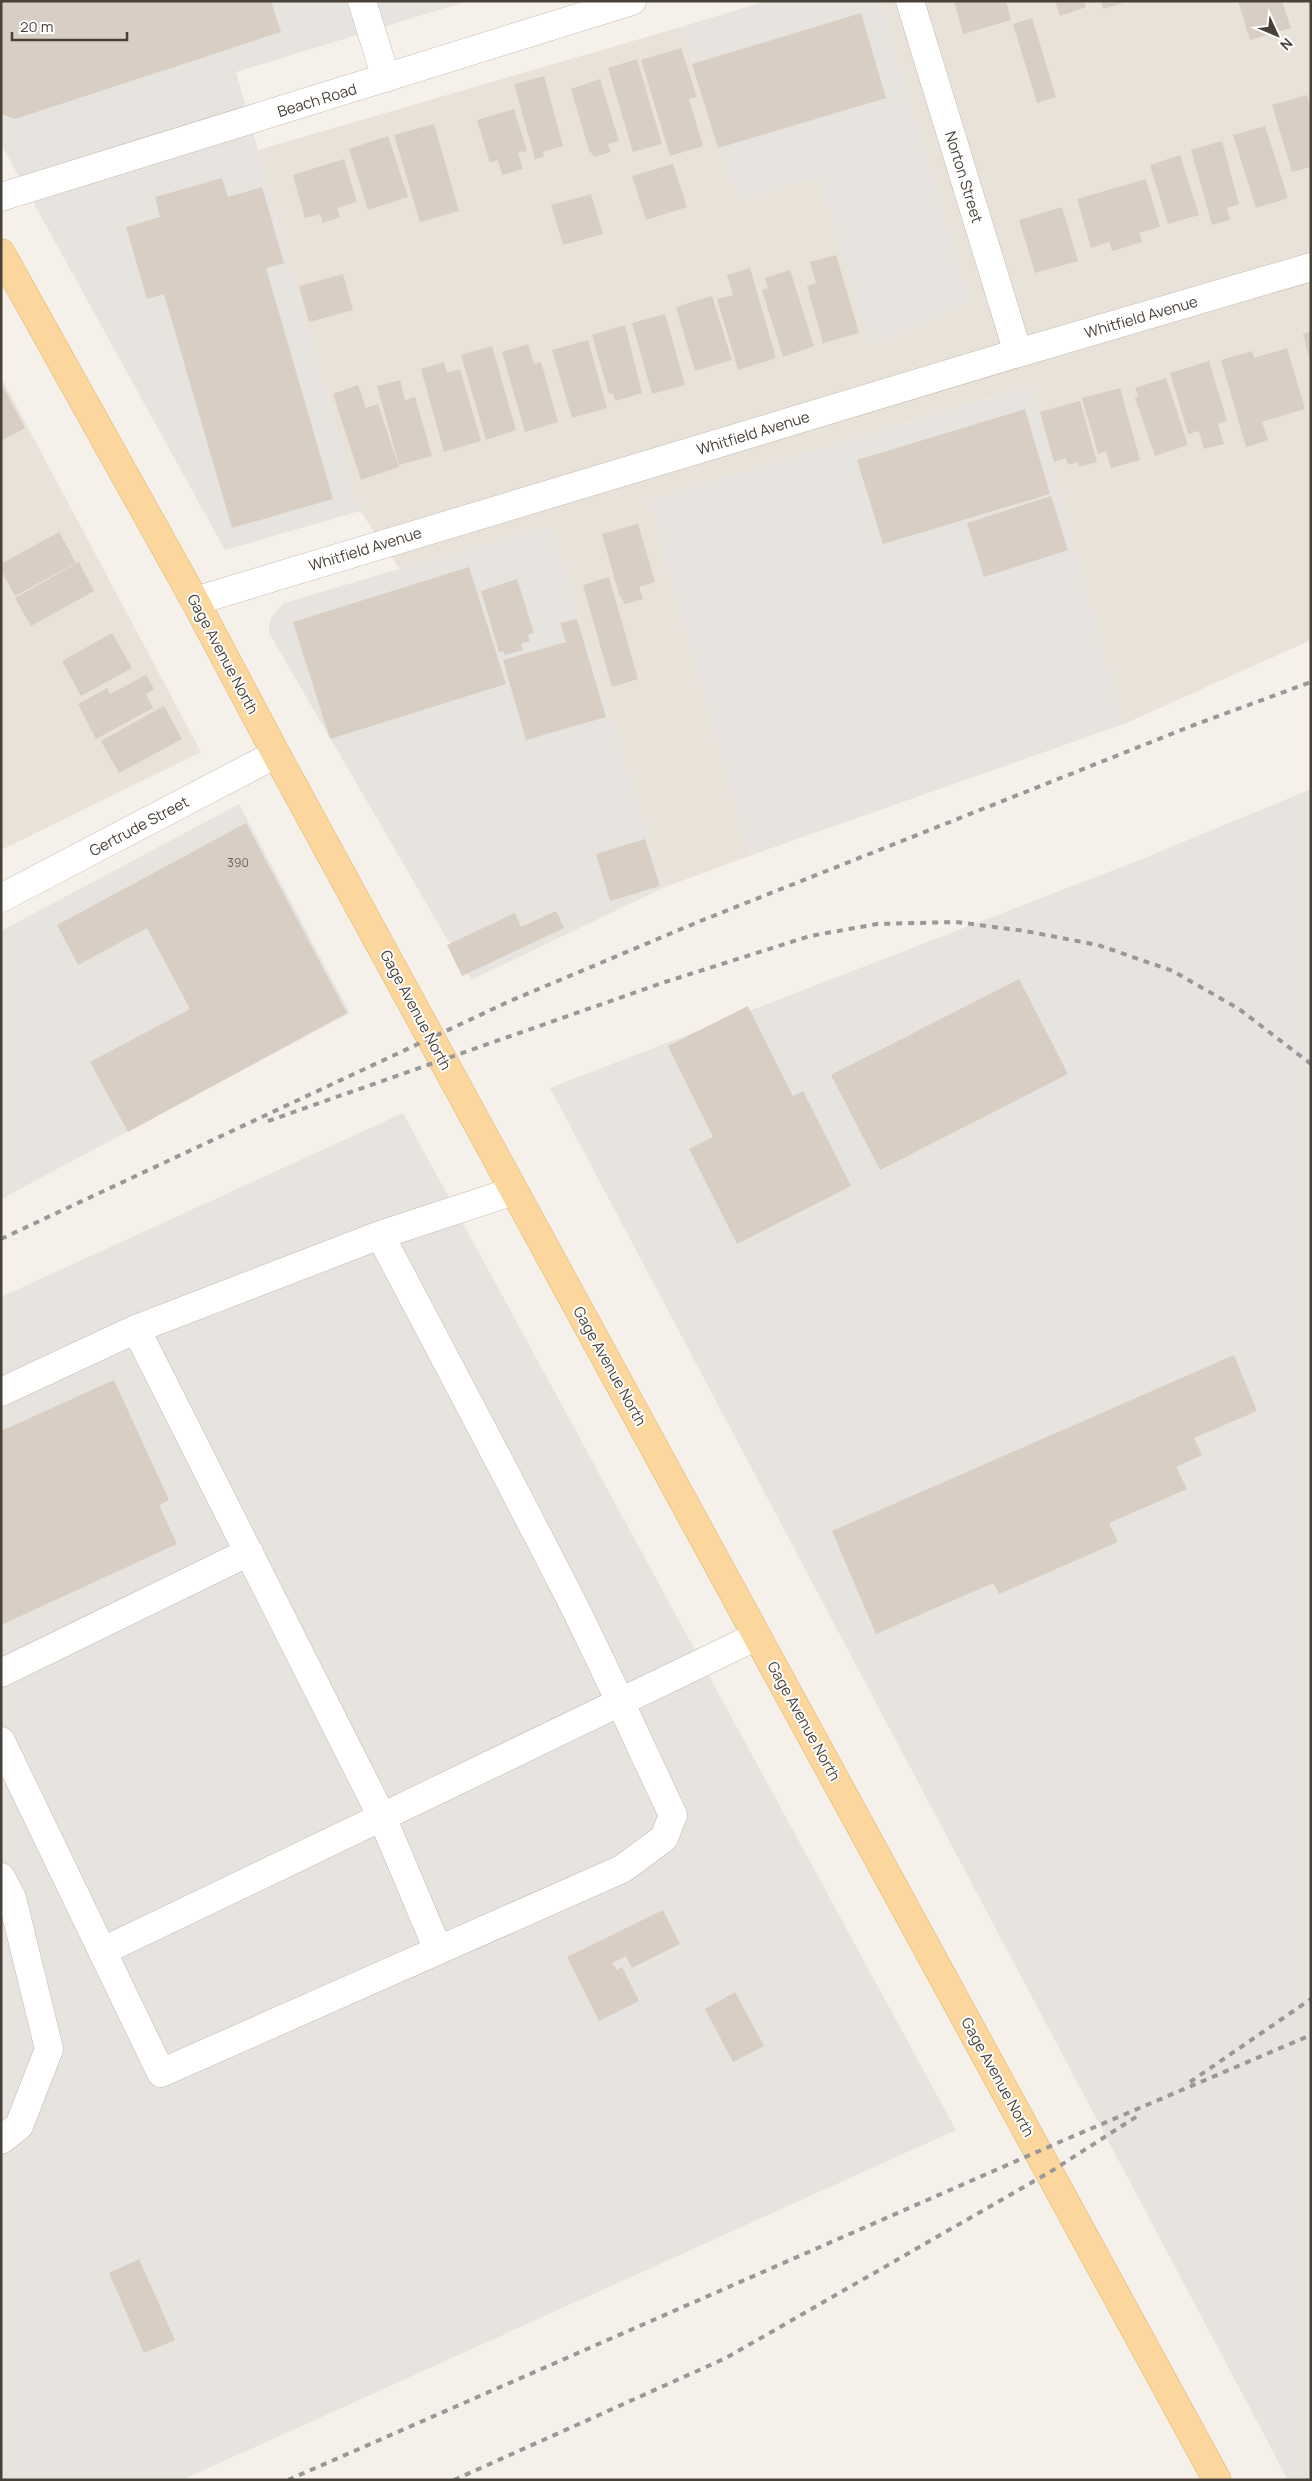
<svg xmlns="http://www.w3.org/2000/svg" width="1312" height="2481" font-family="Manrope,sans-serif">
  <rect width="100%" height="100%" fill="#f5f1ea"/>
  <path fill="#e8e2d9" d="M881 1H1311V640L1124 724 1030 386 648 500 749 856 665 887 551 525 400 569 360 511 258 150 681 27 737 201 818 177 870 345 971 303Z
    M1 377 201 752 1 850Z"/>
  <path fill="#e7e3df" d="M1 1H468L236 72 360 511 225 550 1 144Z
    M766 1H881L971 303 870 345 818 177 737 201 681 27Z
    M1031 386 1124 724 749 856 648 500Z
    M551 524 665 887 471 980 269 633V625L272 616 284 603Z
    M1311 789V2480H1288L550 1088 1137 861Z
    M239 804 350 1013 1 1199V931Z
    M403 1113 956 2130 182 2480H1V1297Z"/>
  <path fill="#d9cec3" d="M1 1H271L281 32 15 119 1 114Z
    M954 1H1006L1011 20 963 34Z
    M1055 1H1084L1086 7 1060 16Z
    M1101 1H1126V2L1103 9Z
    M1238 1H1282L1291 28 1250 40Z
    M861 13 886 98 718 148 692 64Z
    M1032 18 1056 97 1037 103 1013 24Z
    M681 48 697 97 689 99 703 146 670 156 641 60Z
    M637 59 662 144 633 152 608 68Z
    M544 76 563 146 543 152 544 157 535 159 514 84Z
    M600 79 619 141 608 144 611 152 594 157 589 150 571 89Z
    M1307 95 1311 107V167L1292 172 1272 105Z
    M514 109 527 151 518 153 523 169 502 175 498 160 490 163 477 120Z
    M434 124 459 211 420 222 394 135Z
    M1265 126 1288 198 1256 208 1233 135Z
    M388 136 408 197 368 210 349 149Z
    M1222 141 1239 204 1227 208 1230 220 1212 225 1191 150Z
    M1180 155 1199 215 1168 224 1150 165Z
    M344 159 357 202 337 208 340 217 323 223 320 214 305 218 293 175Z
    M673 164 687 207 646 220 632 176Z
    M222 178 228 197 262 187 284 263 266 268 333 499 232 528 164 294 147 299 126 227 160 217 155 197Z
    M1146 179 1160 227 1139 233 1142 242 1112 251 1109 242 1091 248 1077 199Z
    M591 194 603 234 563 245 551 205Z
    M1062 207 1078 261 1035 273 1019 220Z
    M836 255 859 333 823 343 807 286 816 283 810 262Z
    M750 268 776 358 738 370 717 299 733 295 727 275Z
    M790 270 814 346 783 357 762 290 768 288 765 278Z
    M343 274 353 310 309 322 299 286Z
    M712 296 732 360 695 371 676 307Z
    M665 314 685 385 652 394 632 323Z
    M625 325 642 393 615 401 613 393 609 394 592 335Z
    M1311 331V361H1310L1303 334Z
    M588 340 607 408 572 418 552 350Z
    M528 344 534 364 541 362 558 422 525 432 502 352Z
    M492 346 516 430 486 440 461 355Z
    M1287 348 1305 409 1262 422 1268 440 1246 447 1221 360 1252 351 1254 358Z
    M1209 361 1227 421 1218 424 1224 444 1204 449 1199 431 1188 434 1170 373Z
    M444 362 447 373 460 369 481 441 444 452 421 369Z
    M1166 378 1188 445 1155 456 1135 398 1138 396 1135 388Z
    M400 380 405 400 415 397 432 456 399 465 377 386Z
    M1 383 25 428 1 441Z
    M358 385 366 408 378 404 399 467 361 480 333 394Z
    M1120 388 1140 460 1111 468 1106 451 1098 454 1082 398Z
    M1080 401 1097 462 1079 467 1078 462 1068 465 1066 458 1054 462 1040 412Z
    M1025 409 1050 494 883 544 857 460Z
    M1051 496 1068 550 984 577 967 523Z
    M638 524 655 582 639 587 643 599 625 604 619 594 602 534Z
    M59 532 76 563 15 596 1 570V564Z
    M79 562 94 591 31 626 15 598Z
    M469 567 506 684 330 739 293 622Z
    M609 577 638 679 612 687 583 585Z
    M517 579 534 633 528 635 530 641 521 644 523 650 505 655 503 651 499 652 481 591Z
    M577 619 606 717 526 740 503 660 566 642 560 623Z
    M112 633 132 668 81 696 62 661Z
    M146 675 154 689 146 694 153 708 96 739 78 704 107 688 110 694Z
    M164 706 182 739 119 773 101 741Z
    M246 823 347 1013 128 1132 90 1062 190 1009 147 928 78 965 57 925Z
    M645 839 660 886 610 901 596 854Z
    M556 911 564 928 462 976 447 945 515 913 521 927Z
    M1019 979 1068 1074 880 1170 831 1075Z
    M748 1006 793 1096 803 1091 851 1186 737 1244 689 1149 713 1137 668 1046Z
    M1234 1355 1257 1411 1194 1438 1202 1455 1176 1467 1187 1489 1109 1523 1118 1542 999 1594 993 1583 876 1634 832 1531Z
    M114 1380 169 1500 159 1505 177 1544 1 1625V1431Z
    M663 1910 680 1944 632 1968 626 1956 612 1963 617 1970 622 1967 639 2001 599 2021 567 1957Z
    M735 1992 764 2046 733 2062 705 2009Z
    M139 2259 175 2340 144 2353 109 2273Z"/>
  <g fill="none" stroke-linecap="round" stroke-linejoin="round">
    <g stroke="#c3bab0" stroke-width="29">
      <path id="minor" d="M362 1 386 78
        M910 1 1018 353
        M1 197 632 1
        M195 601 1018 353 1311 267
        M1 898 276 754
        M136 1329 380 1235
        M1 1392 136 1329 382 1817 757 1636
        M1 1673 249 1552
        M1 1741 161 2073 622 1869 664 1838 673 1815C639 1743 606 1670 571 1600 508 1477 444 1356 380 1235L514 1191
        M1 1877 12 1898 49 2049 19 2126 1 2140
        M103 1951 382 1817 438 1950"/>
    </g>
    <g stroke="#e1b26c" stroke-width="29">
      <path id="major" d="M1 253 195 601 276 754 1217 2480"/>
    </g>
    <use href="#minor" stroke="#fff" stroke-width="28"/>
    <use href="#major" stroke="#fbd79d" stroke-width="28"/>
    <path stroke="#989898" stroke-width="4" stroke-dasharray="6 6" stroke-linecap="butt" d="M268 1121 665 982 810 936 877 924 956 922 1025 931 1098 945 1173 971 1239 1009 1311 1064
      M1 1239 510 1001 698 922 1194 725 1311 682
      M1190 2082 1311 1999
      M288 2480 1062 2141 1311 2035
      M454 2480 726 2358 1050 2172 1139 2115"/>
  </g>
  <g text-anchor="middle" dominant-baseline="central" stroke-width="4" stroke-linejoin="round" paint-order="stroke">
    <g font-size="12" fill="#6d645b">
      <text x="238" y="862">390</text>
    </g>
    <g font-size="15" fill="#494138" stroke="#fff">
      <text transform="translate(317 100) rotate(-17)">Beach Road</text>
      <text transform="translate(964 177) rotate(73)">Norton Street</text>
      <text transform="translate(1141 317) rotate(-16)">Whitfield Avenue</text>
      <text transform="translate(753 433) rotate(-17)">Whitfield Avenue</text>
      <text transform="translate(365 549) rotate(-17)">Whitfield Avenue</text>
      <text transform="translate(223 654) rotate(62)">Gage Avenue North</text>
      <text transform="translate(139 826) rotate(-28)">Gertrude Street</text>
      <text transform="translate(416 1010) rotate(62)">Gage Avenue North</text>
      <text transform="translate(610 1366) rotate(61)">Gage Avenue North</text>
      <text transform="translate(804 1721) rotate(61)">Gage Avenue North</text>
      <text transform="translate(998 2077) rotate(61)">Gage Avenue North</text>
    </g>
  </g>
  <rect width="1312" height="2481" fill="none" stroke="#494138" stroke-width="5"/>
  <g transform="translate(1277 35) rotate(134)" stroke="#ffffff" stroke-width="4" paint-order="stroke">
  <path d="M0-4L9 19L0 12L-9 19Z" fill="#494138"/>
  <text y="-8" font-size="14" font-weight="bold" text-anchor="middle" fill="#494138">N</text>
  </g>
  <path d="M12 32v8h115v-8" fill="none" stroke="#494138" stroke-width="2.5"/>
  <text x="20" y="32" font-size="15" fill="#494138" stroke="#ffffff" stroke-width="4" paint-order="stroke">20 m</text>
</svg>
